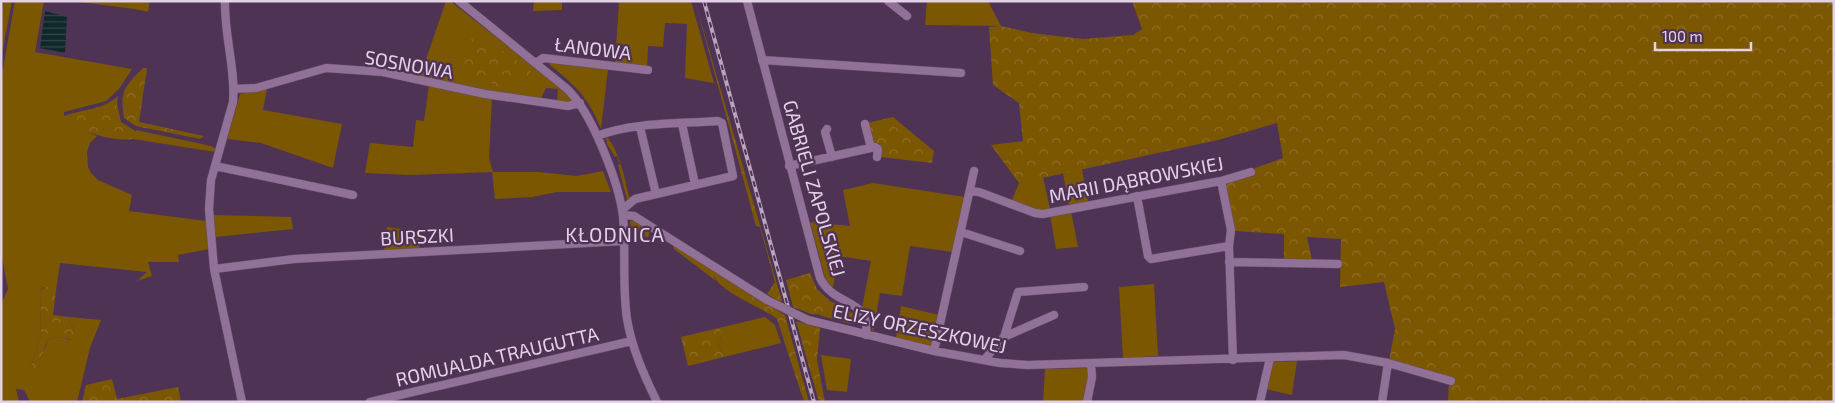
<svg xmlns="http://www.w3.org/2000/svg" width="1835" height="403" font-family="'Exo 2',sans-serif">
  <defs>
    <pattern id="forest-crowns" width="20" height="18" patternUnits="userSpaceOnUse" patternTransform="scale(1.25)"><rect width="20" height="18" fill="#7b5702"/><path d="M2 6a3 3 0 1 1 6 0M12 15a3 3 0 1 1 6 0" fill="none" stroke="#8e6e27"/></pattern>
    <pattern id="water-rules" width="6" height="5" patternUnits="userSpaceOnUse" patternTransform="scale(1.25)"><rect width="6" height="5" fill="#0f292a"/><path d="M0 2.5h6" fill="none" stroke="#324749"/></pattern>
  </defs>
  <rect width="100%" height="100%" fill="#4f3355"/>
  <path fill="#7b5702" d="M4 1H12L1 59V13Z
    M15 1H44L35 52 132 69 119 89 106 101 64 112V120L97 136 90 143 87 152 88 167 91 173 98 180 132 195 129 211 206 221 209 249 178 255 179 262H148L152 276 137 281 147 272 60 263 56 291 43 287 40 291 41 335 31 367 37 377C37 372 46 343 49 339L59 337 71 340 74 327 70 324 69 317 101 320 90 348 77 402H30L24 390 16 389 19 402H1V304L8 289 1 253V80Z
    M72 1H150L148 12 135 9Z
    M446 1H450L571 96 572 101 557 102 558 89 546 88 540 100 420 77Z
    M534 1H562V10L533 11Z
    M619 1H691L714 83 685 78 687 24 665 23 663 47 648 46 647 69 615 65Z
    M927 1H988L1001 26 925 25Z
    M553 61 608 69 601 129C589 98 576 86 550 65L549 63Z
    M429 85 492 98 489 158 493 172H539L577 176 603 171 611 192H557L532 197 495 199 492 172 410 175 365 173 370 143 413 147 416 120 424 121Z
    M267 89 263 110 342 124 333 168 261 143 227 139 240 94Z
    M136 130 211 146 216 149V152L133 139Z
    M606 135C620 153 624 175 629 197L636 196 627 200 618 165 620 164 617 156 615 157 607 144Z
    M1082 169 1088 202 1069 206 1063 173Z
    M1043 177 1050 209 1035 210 1012 200 1019 183Z
    M873 183 965 197 953 252 910 246 902 296 880 293 873 334 871 316 862 308 871 261 838 256 833 287 826 281 810 222 850 226 843 190Z
    M1071 211 1078 247 1056 249 1050 215Z
    M213 215 291 217 293 229 215 237Z
    M632 219 650 230 648 238 635 229 631 230 630 221H633Z
    M387 227 418 231 420 250 384 252Z
    M673 245 718 274H716L714 277 716 281 674 249Z
    M1154 284 1158 356 1123 358 1119 287Z
    M827 299 858 316 861 319 859 323 850 324 819 315 828 314 831 302Z
    M901 306 939 315 932 347 896 338Z
    M765 317 775 325 781 343 724 357 718 344 721 336 719 328Z
    M821 355 851 359 847 392 827 390Z
    M1297 361 1292 395 1266 389 1272 362Z
    M1089 368 1085 402H1043L1045 369Z"/>
  <path fill="url(#forest-crowns)" d="M695 1 782 301 781 302 767 294 775 282 760 227 756 226Z
    M1132 1H1834V402H1448L1449 382 1389 361 1395 329 1384 282 1340 287 1341 239 1307 237 1312 260H1284V234L1234 231 1224 182 1254 176 1255 168 1283 158 1277 123 1218 140 1019 183 991 145 1023 141 1019 103 993 85 989 27 1001 26 1032 33 1083 39 1133 35 1142 29Z
    M476 36C485 40 526 65 531 71L530 77 499 87C493 85 490 80 484 78 475 74 464 81 462 65L468 55 467 42Z
    M143 68H147L139 122 204 136 203 137 200 139 136 126 124 118C120 91 124 87 143 68Z
    M118 96 117 104 121 122 137 132 133 139C111 142 82 131 64 120V116C83 109 103 110 118 96Z
    M893 117 934 151 932 163 881 157 880 145H872L867 123Z
    M810 273 817 289 831 302 829 312 826 315 811 314 793 307 786 280Z
    M714 274H718L785 315 809 402H804L777 319C764 308 716 291 714 274Z
    M46 286 56 291 53 315 69 317 70 324 76 329 79 336 75 340 59 337 49 339C40 350 45 373 33 380L31 367 41 335 40 291Z
    M796 321 820 328 817 360 825 402H819Z
    M719 328 722 333 718 344 724 357 688 366 681 337Z
    M112 379 117 399 178 387 181 402H82L86 385Z"/>
  <path fill="url(#water-rules)" d="M45 11 67 17 65 53 40 48Z"/>
  <g fill="none" stroke-linecap="round" stroke-linejoin="round">
    <g stroke="#68516e" stroke-width="9">
      <path id="minor" d="M225 1C224 35 236 70 233 102L211 180 209 209 214 269 242 402
        M459 1 566 88C591 110 619 183 623 216 626 250 622 285 627 319 632 349 644 375 657 402
        M747 1 820 278C835 308 871 297 866 335
        M888 1 907 16
        M762 60 961 73
        M536 63 543 58 648 70
        M234 89 256 88 326 68 383 72 485 94 568 106 580 103
        M682 124 695 184
        M865 124 871 148
        M640 127 656 194
        M827 129 825 132 832 157
        M597 136C634 122 679 124 718 121L722 123 733 176 635 199 622 210
        M215 166 353 195
        M789 166 875 147 878 149 877 157
        M1221 181 1231 230 1229 246 1233 360
        M970 191 979 192 1035 213 1043 214 1221 181 1251 172
        M1137 196 1148 256 1151 259 1229 246
        M623 215 634 216 767 300
        M961 232 1020 251
        M1229 262 1338 264
        M214 269 294 259 623 241
        M808 320 934 351 1000 363 1028 365 1344 355 1388 363 1451 381
        M1004 337 1018 292 1084 287
        M934 351 974 171
        M984 360 1004 337 1054 315
        M370 402 632 341
        M1087 402 1092 377 1091 364
        M1260 402 1270 358
        M1382 402 1388 363"/>
    </g>
    <use href="#minor" stroke="#917197" stroke-width="8"/>
    <g stroke="#b9a5be" stroke-width="4">
      <path id="rail" d="M704 1 814 402"/>
    </g>
    <use href="#rail" stroke="#4f3355" stroke-width="2" stroke-dasharray="5.5" stroke-linecap="butt"/>
    <g stroke="#68516e" stroke-width="9" stroke-linecap="butt">
      <path id="minor-bridge" d="M767 300 808 320"/>
    </g>
    <use href="#minor-bridge" stroke="#917197" stroke-width="8"/>
  </g>
  <g text-anchor="middle" dominant-baseline="central" stroke-width="4.5" stroke-linejoin="round" paint-order="stroke">
    <g font-size="19" fill="#e3d2e7" stroke="#4f3355">
      <text transform="translate(593 48) rotate(7)">ŁANOWA</text>
      <text transform="translate(409 64) rotate(10)">SOSNOWA</text>
      <text transform="translate(1136 179) rotate(-11)">MARII DĄBROWSKIEJ</text>
      <text transform="translate(815 188) rotate(74)">GABRIELI ZAPOLSKIEJ</text>
      <text transform="translate(417 236) rotate(-3)">BURSZKI</text>
      <text transform="translate(920 328) rotate(12)">ELIZY ORZESZKOWEJ</text>
      <text transform="translate(497 356) rotate(-13)">ROMUALDA TRAUGUTTA</text>
    </g>
    <g font-size="20" letter-spacing="1" fill="#e3d2e7" stroke="#4f3355">
      <text x="615" y="234">KŁODNICA</text>
    </g>
  </g>
  <rect width="1835" height="403" fill="none" stroke="#e3d2e7" stroke-width="5"/>
  <path d="M1655 42v8h96v-8" fill="none" stroke="#e3d2e7" stroke-width="2.5"/>
  <text x="1662" y="42" font-size="15" fill="#e3d2e7" stroke="#4f3355" stroke-width="4" paint-order="stroke">100 m</text>
</svg>
